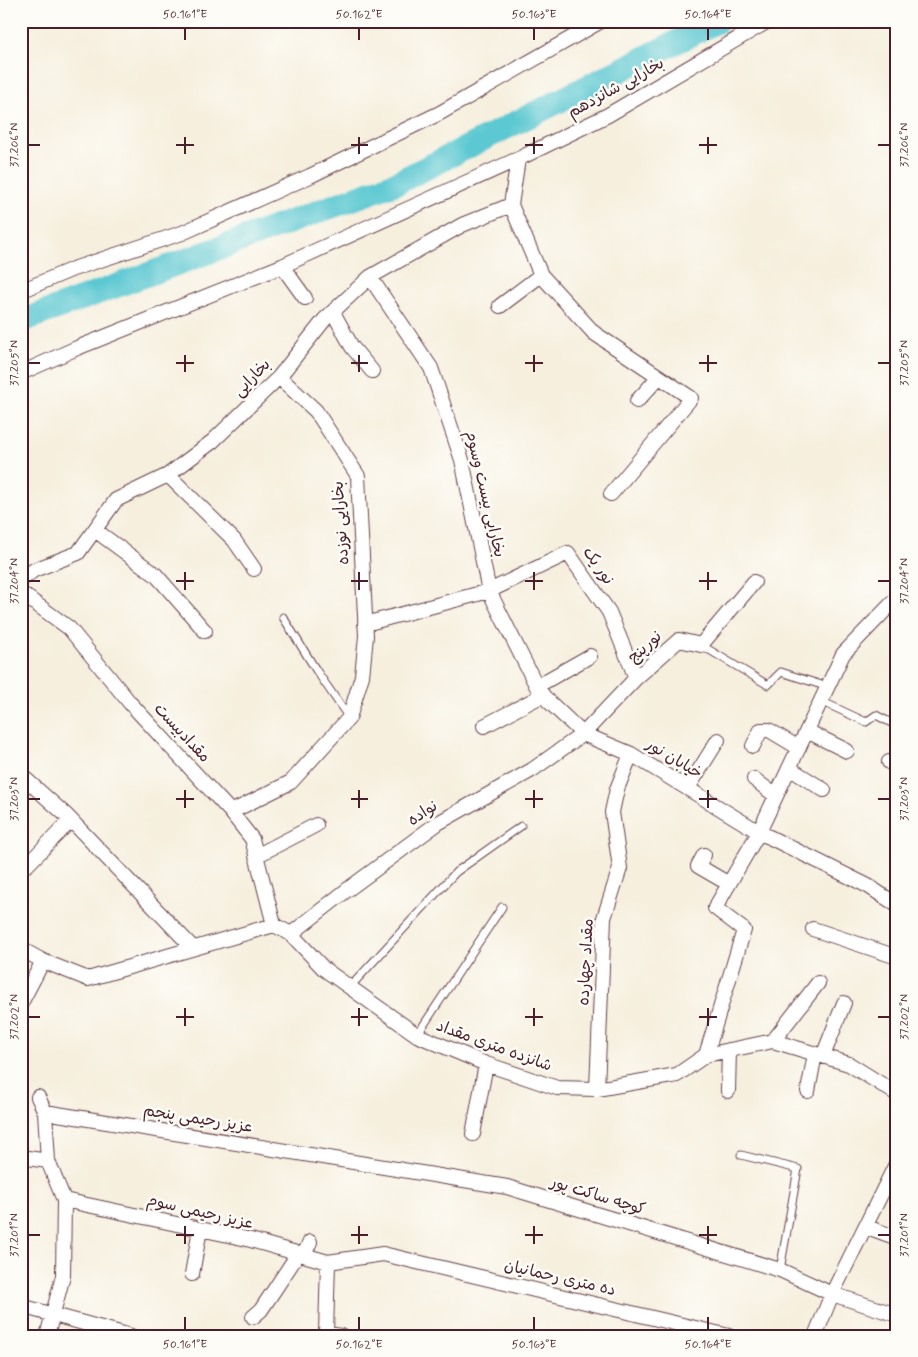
<svg xmlns="http://www.w3.org/2000/svg" width="918" height="1357" font-family="Mynerve,'Playpen Sans Arabic',sans-serif">
  <rect width="100%" height="100%" fill="#fdfcf7"/>
  <filter id="ink" filterUnits="userSpaceOnUse"><feTurbulence type="fractalNoise" baseFrequency=".02" numOctaves="2"/><feDisplacementMap in="SourceGraphic" scale="10" xChannelSelector="R" yChannelSelector="G"/><feConvolveMatrix kernelMatrix="1 2 1 2 8 2 1 2 1" color-interpolation-filters="sRGB"/></filter>
  <filter id="wash" filterUnits="userSpaceOnUse"><feTurbulence type="fractalNoise" baseFrequency=".0096" numOctaves="4" result="noise"/><feDisplacementMap in="SourceGraphic" scale="20" xChannelSelector="R" yChannelSelector="G"/><feGaussianBlur stdDeviation="1.12" result="paint"/><feColorMatrix in="noise" values="0 0 0 0 0 0 0 0 0 0 0 0 0 0 0 0 0 1.4 0 .05"/><feComposite in="paint" operator="in"/></filter>
  <g filter="url(#wash)">
    <rect width="100%" height="100%" fill="#f6efde"/>
    <g fill="none" stroke-linecap="round" stroke-linejoin="round">
      <path stroke="#5cc8d2" stroke-width="24" d="M21 321 396 183 718 21"/>
    </g>
  </g>
  <g filter="url(#ink)">
    <g fill="none" stroke-linecap="round" stroke-linejoin="round">
      <g stroke="#643e46" stroke-width="9">
        <path id="service" d="M283 617 316 670 349 718
          M701 645 768 685 781 672 828 687
          M821 701 866 722 876 715 897 726
          M350 987 456 872 521 826
          M417 1035 502 907
          M741 1155 798 1169 780 1270"/>
      </g>
      <g stroke="#643e46" stroke-width="16">
        <path id="minor" d="M511 205 541 275 594 333 691 398 611 494
          M511 205 518 159
          M282 266 305 298
          M370 277 431 368 462 460 489 591 540 693 583 734 631 754 759 832 843 654 897 598
          M21 291 73 269 182 233 310 176 440 113 601 21
          M500 306 541 275
          M333 312 352 347 372 371
          M21 373 77 348 282 266 518 159 608 115 768 21
          M637 401 659 377
          M168 475 234 540 254 569
          M95 530 156 575 205 631
          M21 580 34 570 78 553 116 500 168 475 213 441 279 377 325 319 370 277 462 225 511 205
          M21 593 69 628 130 703 231 812 252 839 274 925
          M365 624 489 591 568 553 609 612 636 678
          M537 686 590 656
          M484 726 543 695
          M807 731 847 751
          M753 746 761 730H769L799 748
          M889 762 897 767
          M789 768 824 790
          M21 775 67 816 193 948
          M754 779 776 796
          M688 788 718 740
          M231 812 291 782 349 718 362 676 366 636 358 476 316 411 279 377
          M704 855 698 866 729 884
          M256 856 316 825
          M27 865 71 820
          M813 929 897 957
          M291 934 347 890 438 823 532 770 583 734 636 678 679 640 701 645 754 582
          M21 949 43 961 88 979 274 925 291 934 324 969 417 1035 486 1064 557 1088 597 1089 677 1075 706 1055 773 1041 849 1064 897 1094
          M21 1003 43 961
          M773 1041 818 983
          M706 1055 744 930 715 908 759 832 868 886 897 905
          M823 1056 844 1003
          M597 1089 604 918 620 868 612 812 617 789 631 754
          M728 1091 729 1050
          M808 1091 815 1054
          M38 1097 45 1112 48 1161 64 1200 63 1276 47 1336
          M45 1112 507 1187 780 1270 832 1294 897 1315
          M473 1134 486 1064
          M21 1157 48 1161
          M64 1200 247 1239 328 1262 383 1254 729 1336
          M867 1227 897 1238
          M304 1255 310 1242
          M192 1274 200 1229
          M21 1306 131 1336
          M253 1317 261 1310 298 1254
          M326 1333 328 1262
          M325 1336 326 1333 341 1336
          M815 1336 832 1294 897 1162"/>
      </g>
      <use href="#service" stroke="#fff" stroke-width="7"/>
      <use href="#minor" stroke="#fff" stroke-width="14"/>
    </g>
  </g>
  <path fill="none" stroke="#4a1f2b" stroke-width="2" d="M185 28V40M359 28V40M534 28V40M708 28V40M185 137V154M359 137V154M534 137V154M708 137V154M28 145H40M176 145H194M351 145H368M525 145H543M699 145H717M878 145H890M185 355V372M359 355V372M534 355V372M708 355V372M28 363H40M176 363H194M351 363H368M525 363H543M699 363H717M878 363H890M185 572V590M359 572V590M534 572V590M708 572V590M28 581H40M176 581H194M351 581H368M525 581H543M699 581H717M878 581H890M185 790V808M359 790V808M534 790V808M708 790V808M28 799H40M176 799H194M351 799H368M525 799H543M699 799H717M878 799H890M185 1008V1026M359 1008V1026M534 1008V1026M708 1008V1026M28 1017H40M176 1017H194M351 1017H368M525 1017H543M699 1017H717M878 1017H890M185 1226V1244M359 1226V1244M534 1226V1244M708 1226V1244M28 1235H40M176 1235H194M351 1235H368M525 1235H543M699 1235H717M878 1235H890M185 1317V1330M359 1317V1330M534 1317V1330M708 1317V1330"/>
  <g text-anchor="middle" dominant-baseline="central" stroke-width="5" stroke-linejoin="round" paint-order="stroke">
    <g font-size="16" fill="#4a1f2b" stroke="#fdfcf7">
      <text transform="translate(616 88) rotate(-29)">بخارایی شانزدهم</text>
      <text transform="translate(252 378) rotate(-46)">بخارایی</text>
      <text transform="translate(485 494) rotate(77)">بخارایی بیست وسوم</text>
      <text transform="translate(341 523) rotate(-94)">بخارایی نوزده</text>
      <text transform="translate(598 566) rotate(55)">نور یک</text>
      <text transform="translate(645 647) rotate(-42)">نورپنج</text>
      <text transform="translate(182 733) rotate(47)">مقدادبیست</text>
      <text transform="translate(674 759) rotate(31)">خیابان نور</text>
      <text transform="translate(423 813) rotate(-34)">نواده</text>
      <text transform="translate(586 962) rotate(-87)">مقداد چهارده</text>
      <text transform="translate(494 1046) rotate(20)">شانزده متری مقداد</text>
      <text transform="translate(198 1119) rotate(9)">عزیز رحیمی پنجم</text>
      <text transform="translate(598 1196) rotate(17)">کوچه ساکت پور</text>
      <text transform="translate(200 1212) rotate(13)">عزیز رحیمی سوم</text>
      <text transform="translate(560 1278) rotate(13)">ده متری رحمانیان</text>
    </g>
  </g>
  <rect width="918" height="1357" fill="none" stroke="#fdfcf7" stroke-width="55"/>
  <rect x="28" y="28" width="862" height="1302" fill="none" stroke="#4a1f2b" stroke-width="2"/>
  <g font-size="12" text-anchor="middle" fill="#4a1f2b">
    <text x="185" y="18">50.161°E</text>
    <text x="359" y="18">50.162°E</text>
    <text x="534" y="18">50.163°E</text>
    <text x="708" y="18">50.164°E</text>
    <text transform="translate(14 145) rotate(-90)" y="4">37.206°N</text>
    <text transform="translate(904 145) rotate(-90)" y="4">37.206°N</text>
    <text transform="translate(14 363) rotate(-90)" y="4">37.205°N</text>
    <text transform="translate(904 363) rotate(-90)" y="4">37.205°N</text>
    <text transform="translate(14 581) rotate(-90)" y="4">37.204°N</text>
    <text transform="translate(904 581) rotate(-90)" y="4">37.204°N</text>
    <text transform="translate(14 799) rotate(-90)" y="4">37.203°N</text>
    <text transform="translate(904 799) rotate(-90)" y="4">37.203°N</text>
    <text transform="translate(14 1017) rotate(-90)" y="4">37.202°N</text>
    <text transform="translate(904 1017) rotate(-90)" y="4">37.202°N</text>
    <text transform="translate(14 1235) rotate(-90)" y="4">37.201°N</text>
    <text transform="translate(904 1235) rotate(-90)" y="4">37.201°N</text>
    <text x="185" y="1348">50.161°E</text>
    <text x="359" y="1348">50.162°E</text>
    <text x="534" y="1348">50.163°E</text>
    <text x="708" y="1348">50.164°E</text>
  </g>
</svg>
